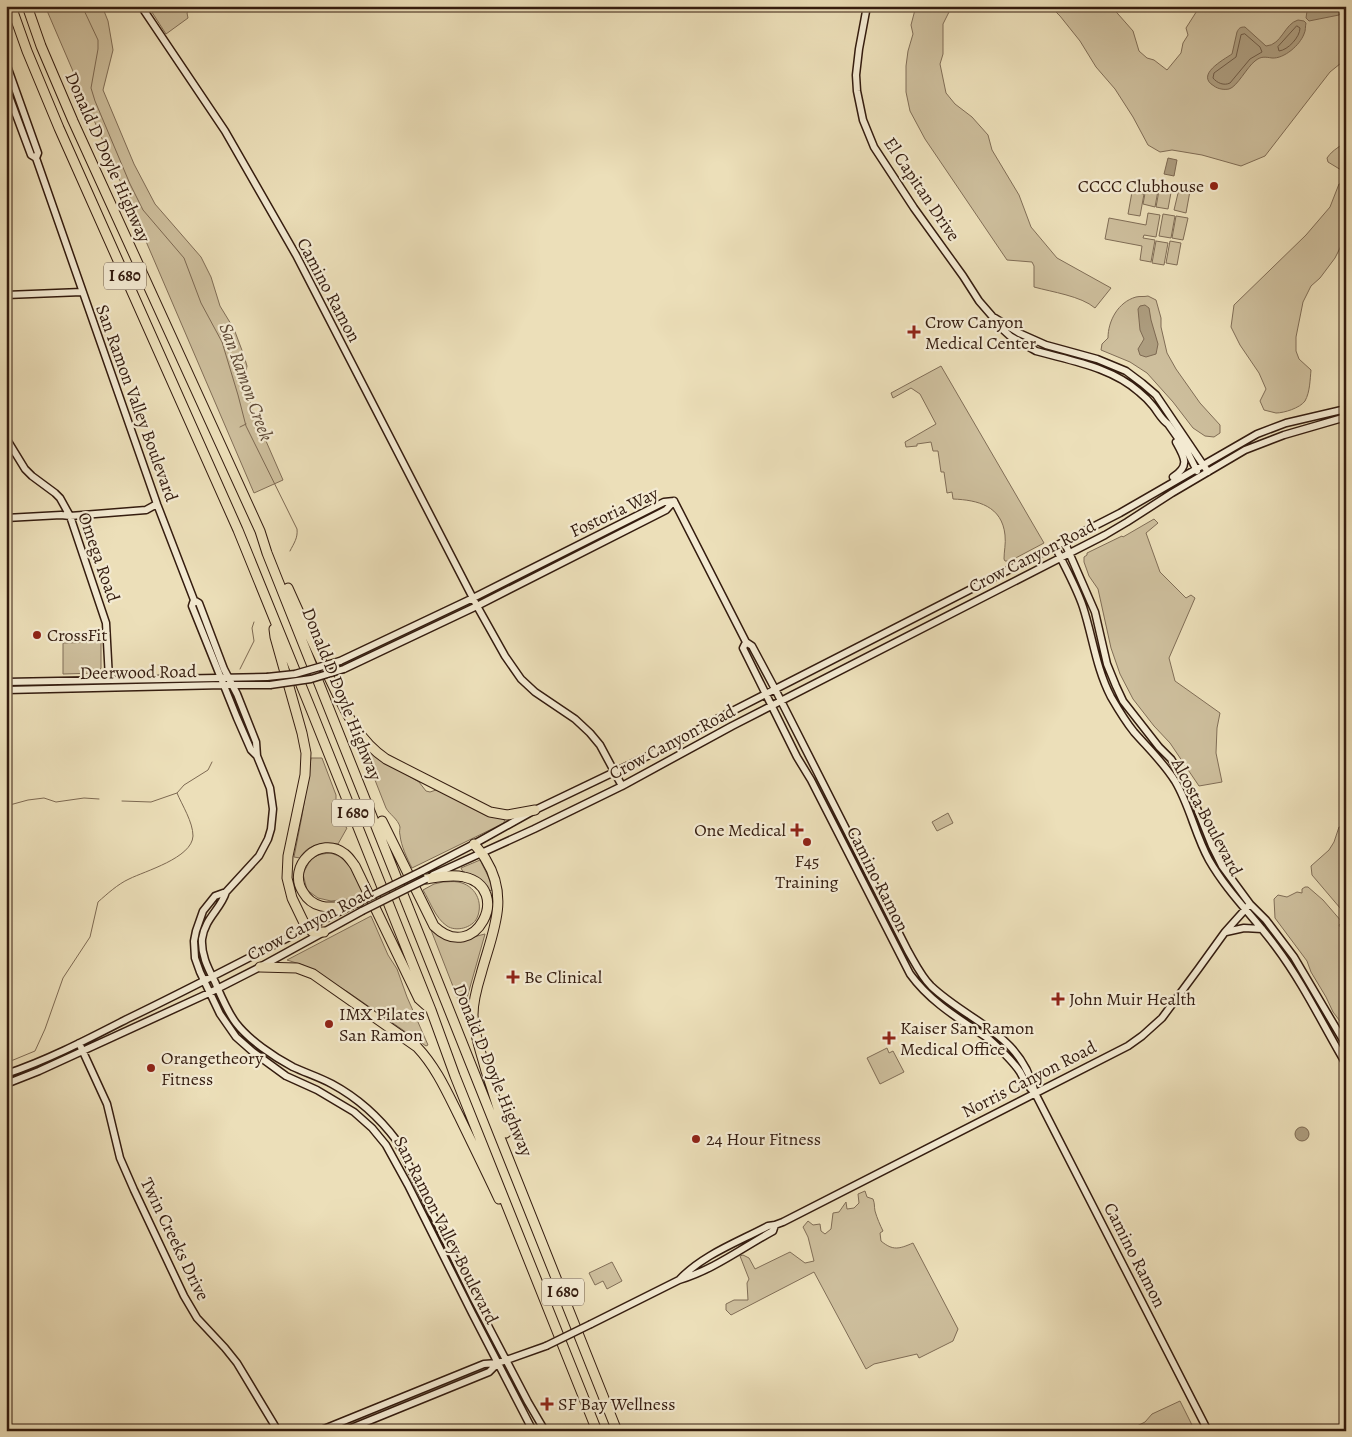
<svg xmlns="http://www.w3.org/2000/svg" width="1352" height="1437" font-family="Alegreya,serif">
  <rect width="100%" height="100%" fill="#ecdfb9"/>
  <filter id="stains"><feTurbulence type="fractalNoise" baseFrequency=".004" numOctaves="4"/><feColorMatrix values="0 0 0 0 .2 0 0 0 0 .09 0 0 0 0 .02 0 0 0 .5 -.17"/></filter>
  <radialGradient id="worn" r=".72"><stop offset=".6" stop-color="#630" stop-opacity="0"/><stop offset="1" stop-color="#630" stop-opacity=".3"/></radialGradient>
  <path fill="#cdbe9c" stroke="#806d56" d="M45 6H102L108 21 113 50 103 90 134 164 155 204 201 257 211 277 220 306 234 329 243 353 247 366 244 382 252 409 283 480 254 493Z
    M148 6H191L187 13 188 18 166 34Z
    M916 6H952L943 24V54L940 64 946 93 955 104 972 117 988 135 992 150 1019 195 1031 227 1057 258 1111 288 1095 308C1081 296 1052 292 1034 287V266L1032 262 1007 260 925 139 910 111 906 92V66L908 51 913 34 911 25Z
    M1050 6H1111L1133 31 1139 51 1147 58 1154 60 1167 70 1181 53 1183 43 1188 35 1186 28 1200 6H1346V59L1330 72 1265 156 1241 166 1202 155 1172 150 1160 152 1148 145 1133 117 1115 89 1096 67 1080 41 1060 16Z
    M1346 140V173L1328 162 1327 158C1334 148 1340 148 1346 140Z
    M1147 183 1159 185 1155 207 1143 204Z
    M1346 183V236L1335 258 1320 278 1311 286 1303 302 1296 337V351L1299 359 1311 370C1310 380 1310 392 1305 401 1300 408 1284 413 1276 413 1272 412 1268 411 1264 410L1260 401 1266 389 1259 373 1240 345 1231 327 1234 305 1306 235 1330 207 1339 184Z
    M1160 185 1172 187 1168 209 1156 207Z
    M1179 189 1190 191 1186 213 1174 210Z
    M1132 192 1144 194 1140 216 1128 214Z
    M1148 213 1160 215 1156 237 1144 235 1143 238 1155 240 1151 262 1140 260 1142 246 1105 239 1109 218 1146 225Z
    M1163 214 1175 216 1171 238 1159 236Z
    M1176 216 1188 218 1183 240 1172 238Z
    M1156 241 1168 243 1164 265 1152 263Z
    M1170 241 1181 243 1177 265 1166 263Z
    M1148 296 1156 300 1161 318V327L1167 353 1176 369 1200 403 1220 425V433L1214 437 1205 436 1193 428 1173 402 1147 373 1130 362 1101 350 1102 344 1108 338C1108 321 1118 302 1136 297 1140 296 1144 297 1148 296Z
    M941 366 1044 543 1010 561H1005L1004 559C1004 551 1006 544 1005 535 1002 506 978 500 953 499L952 492 947 493 944 472H941L938 451H933L931 442 917 444V446L906 447 905 442 936 424 920 394 911 388 893 398 891 393Z
    M1154 519 1158 523 1146 533 1160 572 1186 598 1191 595 1195 598 1169 658 1175 681 1220 713 1217 728 1216 753 1222 782 1199 786 1170 743 1154 726 1133 699 1120 674 1111 648 1098 589 1089 576 1084 562V557L1087 555V553L1122 536 1123 537Z
    M101 642V668L98 673 63 674V643Z
    M362 741 402 772 419 782 426 791 430 792 436 790 505 817 504 823 412 868C407 858 401 846 400 835 399 832 400 829 400 827 398 819 389 814 386 808L360 742Z
    M311 758H322L336 795V819L347 828 338 844C324 842 307 844 300 858L294 857 302 816Z
    M948 813 953 823 937 831 932 822Z
    M1339 827H1346V915L1312 875 1311 866 1329 850 1334 842Z
    M330 853C351 858 354 875 363 893L348 899 331 901 318 898 307 890 303 874C311 858 312 855 330 853Z
    M480 860 489 878 492 890 489 891 479 879 463 872 461 868Z
    M443 882C448 882 453 881 458 882 475 885 484 902 477 918 472 928 456 932 447 926 435 918 430 901 423 890L434 884Z
    M1305 887H1308L1323 900 1342 922 1339 925 1346 936V1029L1333 1012 1326 997 1311 972 1307 961 1275 918 1274 899 1278 895 1287 897 1297 892 1302 893V889Z
    M371 916 388 955 397 969 407 997 428 1045 426 1046 348 992 303 965 287 960Z
    M433 929 461 940 485 934 463 1012 431 930Z
    M887 1048 889 1053 893 1051 904 1072 880 1084 867 1058Z
    M865 1191 867 1197 873 1199C875 1204 874 1206 875 1211 877 1218 880 1225 883 1231L880 1233 881 1241C893 1251 899 1249 913 1243L958 1329 953 1341 919 1358 917 1354 874 1364 866 1369 814 1272 731 1315 726 1310V1304L734 1300H748L747 1283 749 1279 740 1256 743 1255 749 1258 755 1269 790 1252 805 1263 814 1261 808 1237 803 1227 808 1221 813 1225 820 1224 821 1231 825 1234 831 1229 833 1213 839 1212 846 1202 847 1209 854 1208 859 1203 858 1194Z
    M612 1262 622 1281 607 1289 603 1281 595 1285 589 1273Z
    M1180 1401 1195 1431H1127L1145 1422 1152 1414Z"/>
  <path fill="#ad9d7f" stroke="#7d6952" d="M1311 6H1340L1341 13 1339 15 1309 21 1306 18 1307 11Z
    M1298 20 1304 21 1306 23C1305 27 1306 30 1304 34 1300 45 1284 59 1272 58 1265 57 1261 56 1255 61 1247 67 1237 87 1229 89 1224 90 1218 89 1214 86 1195 75 1223 60 1232 54L1237 32C1239 28 1240 27 1245 27L1266 46C1282 45 1284 24 1298 20Z
    M1168 158 1177 160 1174 176 1164 174Z
    M1145 305 1149 308 1151 320 1158 344 1156 354 1146 357 1140 355 1138 349 1144 339 1140 330 1138 309 1140 306Z
    M1295 1134a7 7 0 1 1 14 0a7 7 0 1 1-14 0Z"/>
  <g fill="none" stroke-linecap="round" stroke-linejoin="round">
    <path stroke="#705c47" stroke-width="1" d="M1297 26 1300 28C1300 37 1288 50 1279 51L1278 47Z
      M1245 34 1260 47 1262 52 1250 59 1230 83C1224 86 1217 83 1213 78L1214 73 1236 57 1241 35Z"/>
    <path stroke="#7d6952" stroke-width="1" d="M82 6 98 40V49L91 88 95 101 130 184 143 210 184 258 201 303 222 342 238 395 246 426 297 529C298 538 294 543 290 551
      M240 427 246 424
      M240 669 254 641 252 628 254 622
      M122 801 151 802 177 793
      M6 806 28 800 44 798 56 802 84 798 99 799
      M6 1063 35 1051 45 1029 63 978 90 937 98 902C107 894 118 884 129 879 145 871 192 858 193 836 193 822 182 805 177 793L184 785 208 770 212 762"/>
    <g stroke="#341c0f" stroke-width="9">
      <path id="secondary" d="M141 6 225 131 296 255 477 606 505 656 521 679 535 692 575 719 590 733 600 745 622 786
        M867 6 859 49 856 75 857 91 863 120 874 147 914 208 963 276 979 301 992 316 999 326 1010 336 1036 351C1071 361 1111 367 1139 392 1144 396 1149 401 1153 406 1158 412 1161 419 1168 424L1187 451 1197 471
        M6 63 38 153 36 158 157 504 194 600 192 606 237 718 251 750 257 756
        M6 88 31 155 36 158
        M6 295 82 292
        M995 318 1019 333 1046 345 1097 359 1126 371 1142 383 1156 395 1208 472
        M6 438 25 469 32 476 55 493 60 498 70 516 106 623 109 679
        M1173 477C1190 466 1185 458 1176 442
        M674 501 746 642 752 646 775 689 908 951C915 963 921 976 931 986 970 1023 1021 1033 1035 1093L1208 1431
        M6 518 61 515 70 516 146 510 157 504
        M1064 541 1095 612 1107 664 1116 686 1123 701 1159 747 1171 759 1182 776 1190 791 1212 846 1222 866 1250 904 1266 920 1294 957 1346 1045
        M1055 546C1064 566 1076 586 1083 607 1093 638 1096 668 1111 697 1118 709 1125 721 1134 732 1148 748 1163 762 1175 781 1190 806 1195 835 1209 860 1228 893 1254 917 1276 947 1303 983 1323 1025 1346 1064
        M194 600 199 603 224 669 237 694 256 742 257 756 270 788 273 809 271 829 268 839 259 856 226 892 215 896 203 911 196 931 194 941 195 958 200 972 220 1014 236 1037 253 1052 286 1076 317 1090 354 1112 372 1128 386 1145 408 1185 472 1313 533 1431
        M746 642 743 648 797 757 811 780 910 974C931 1003 961 1020 989 1039 1000 1049 1012 1060 1020 1072 1025 1081 1026 1085 1034 1092
        M340 661 473 598 664 502 674 501
        M344 669 477 606 666 510 674 501
        M6 682 267 677
        M6 690 224 685H270
        M422 871 474 844 535 810 681 740 709 723 1120 513 1257 434 1286 423 1346 409
        M433 875 534 829 622 786 732 726 1105 535 1127 522 1172 493 1245 450 1284 435 1346 417
        M226 892C221 909 205 918 202 939 201 955 208 968 215 982 221 996 227 1011 236 1023 249 1040 274 1057 293 1067 306 1073 319 1077 332 1084 358 1098 379 1117 397 1141L473 1297 528 1402 545 1431
        M1226 932 1244 928 1262 929
        M79 1043 107 1104 120 1158 134 1190 184 1296 197 1318 225 1348 237 1363 278 1431
        M6 1074C48 1060 88 1039 127 1019 202 983 276 943 351 906
        M6 1084 39 1071 209 993 260 967 362 911
        M679 1280C702 1255 738 1242 768 1226L775 1225 783 1222 1128 1046 1142 1036 1162 1018 1199 968 1225 932 1250 904
        M591 1324 679 1280C713 1270 742 1248 773 1231L775 1225
        M319 1431 484 1364 498 1363 546 1346
        M344 1431 489 1372 498 1363"/>
    </g>
    <g stroke="#341c0f" stroke-width="11">
      <path id="highway" d="M11 6 27 51 59 128 238 530 312 712 431 1010 455 1076 597 1431
        M27 6 41 46 73 121 260 531 267 553C386 845 502 1138 617 1431
        M288 588C301 617 314 646 328 675 343 706 356 739 386 759L490 812 507 815 535 810
        M274 629 275 637 302 733 306 753 305 775 288 856 287 878 292 898 305 925 313 932H324
        M382 821 434 926C475 966 514 888 464 877 452 874 438 877 426 879
        M474 844C478 849 483 854 486 860 510 899 492 933 481 974 477 987 473 1001 473 1015 474 1034 481 1052 486 1071 493 1091 499 1112 506 1133
        M359 902C347 905 333 909 321 906 313 904 307 899 303 892 286 866 320 834 345 854 349 857 352 862 355 866L419 999 429 1008
        M260 967 297 968 313 974 417 1047C436 1067 447 1092 459 1116 472 1143 486 1171 499 1199"/>
    </g>
    <use href="#secondary" stroke="#f3ead2" stroke-width="6"/>
    <use href="#highway" stroke="#ecdfb9" stroke-width="9"/>
    <g stroke="#341c0f" stroke-width="9" stroke-linecap="butt">
      <path id="secondary-bridge" d="M267 677 295 674 340 661
        M270 685 311 679 344 669
        M359 902 422 871
        M362 911 426 879
        M546 1346 591 1324"/>
    </g>
    <use href="#secondary-bridge" stroke="#f3ead2" stroke-width="6"/>
  </g>
  <g fill="#8f2418" stroke="#f3ead2" stroke-width="2">
    <circle cx="1214" cy="186" r="5"/>
    <path d="M911.5 324.5h5v5h5v5h-5v5h-5v-5h-5v-5h5z"/>
    <circle cx="37" cy="635" r="5"/>
    <path d="M794.5 822.5h5v5h5v5h-5v5h-5v-5h-5v-5h5z"/>
    <circle cx="807" cy="842" r="5"/>
    <path d="M510.5 969.5h5v5h5v5h-5v5h-5v-5h-5v-5h5z"/>
    <path d="M1055.5 991.5h5v5h5v5h-5v5h-5v-5h-5v-5h5z"/>
    <circle cx="329" cy="1024" r="5"/>
    <path d="M886.5 1030.5h5v5h5v5h-5v5h-5v-5h-5v-5h5z"/>
    <circle cx="151" cy="1068" r="5"/>
    <circle cx="696" cy="1139" r="5"/>
    <path d="M544.5 1396.5h5v5h5v5h-5v5h-5v-5h-5v-5h5z"/>
  </g>
  <g text-anchor="middle" dominant-baseline="central" stroke-width="4.5" stroke-linejoin="round" paint-order="stroke">
    <g fill="#f3ead2" stroke="#6d5a4a" stroke-width="1">
      <rect x="104" y="262.5" width="42" height="27" rx="4"/>
      <rect x="332" y="799.5" width="42" height="27" rx="4"/>
      <rect x="542" y="1278.5" width="42" height="27" rx="4"/>
    </g>
    <g font-size="16" font-weight="bold" fill="#341c0f">
      <text x="125" y="276">I 680</text>
      <text x="353" y="813">I 680</text>
      <text x="563" y="1292">I 680</text>
    </g>
    <g font-size="18" fill="#341c0f" stroke="#f3ead2">
      <text transform="translate(108 157) rotate(66)">Donald D Doyle Highway</text>
      <text transform="translate(922 189) rotate(56)">El Capitan Drive</text>
      <text transform="translate(329 290) rotate(62)">Camino Ramon</text>
      <text transform="translate(137 403) rotate(70)">San Ramon Valley Boulevard</text>
      <text transform="translate(614 512) rotate(-25)">Fostoria Way</text>
      <text transform="translate(1032 556) rotate(-27)">Crow Canyon Road</text>
      <text transform="translate(99 557) rotate(71)">Omega Road</text>
      <text transform="translate(138 672) rotate(-1)">Deerwood Road</text>
      <text transform="translate(342 694) rotate(68)">Donald D Doyle Highway</text>
      <text transform="translate(672 742) rotate(-28)">Crow Canyon Road</text>
      <text transform="translate(1207 817) rotate(62)">Alcosta Boulevard</text>
      <text transform="translate(878 879) rotate(63)">Camino Ramon</text>
      <text transform="translate(310 923) rotate(-28)">Crow Canyon Road</text>
      <text transform="translate(493 1070) rotate(68)">Donald D Doyle Highway</text>
      <text transform="translate(1029 1079) rotate(-27)">Norris Canyon Road</text>
      <text transform="translate(446 1230) rotate(63)">San Ramon Valley Boulevard</text>
      <text transform="translate(175 1239) rotate(64)">Twin Creeks Drive</text>
      <text transform="translate(1135 1255) rotate(63)">Camino Ramon</text>
    </g>
    <g font-size="18" fill="#341c0f" stroke="#f3ead2" text-anchor="start">
      <text x="1204" y="186" text-anchor="end">CCCC Clubhouse</text>
      <text x="925" y="322">Crow Canyon<tspan x="925" dy="21">Medical Center</tspan></text>
      <text x="47" y="635">CrossFit</text>
      <text x="786" y="830" text-anchor="end">One Medical</text>
      <text x="807" y="861" text-anchor="middle">F45<tspan x="807" dy="21">Training</tspan></text>
      <text x="524" y="977">Be Clinical</text>
      <text x="1069" y="999">John Muir Health</text>
      <text x="339" y="1014">IMX Pilates<tspan x="339" dy="21">San Ramon</tspan></text>
      <text x="900" y="1028">Kaiser San Ramon<tspan x="900" dy="21">Medical Office</tspan></text>
      <text x="161" y="1058">Orangetheory<tspan x="161" dy="21">Fitness</tspan></text>
      <text x="706" y="1139">24 Hour Fitness</text>
      <text x="558" y="1404">SF Bay Wellness</text>
    </g>
    <g font-size="19" font-style="italic" fill="#5e4936" stroke="#f3ead2">
      <text transform="translate(246 382) rotate(70)">San Ramon Creek</text>
    </g>
  </g>
  <rect width="1352" height="1437" fill="none" stroke="#ecdfb9" stroke-width="25"/>
  <rect x="8" y="8" width="1337" height="1422" fill="none" stroke="#341c0f" stroke-width="2.5"/>
  <rect x="12" y="12" width="1327" height="1412" fill="none" stroke="#341c0f"/>
  <rect width="100%" height="100%" filter="url(#stains)"/>
  <rect width="100%" height="100%" fill="url(#worn)"/>
</svg>
